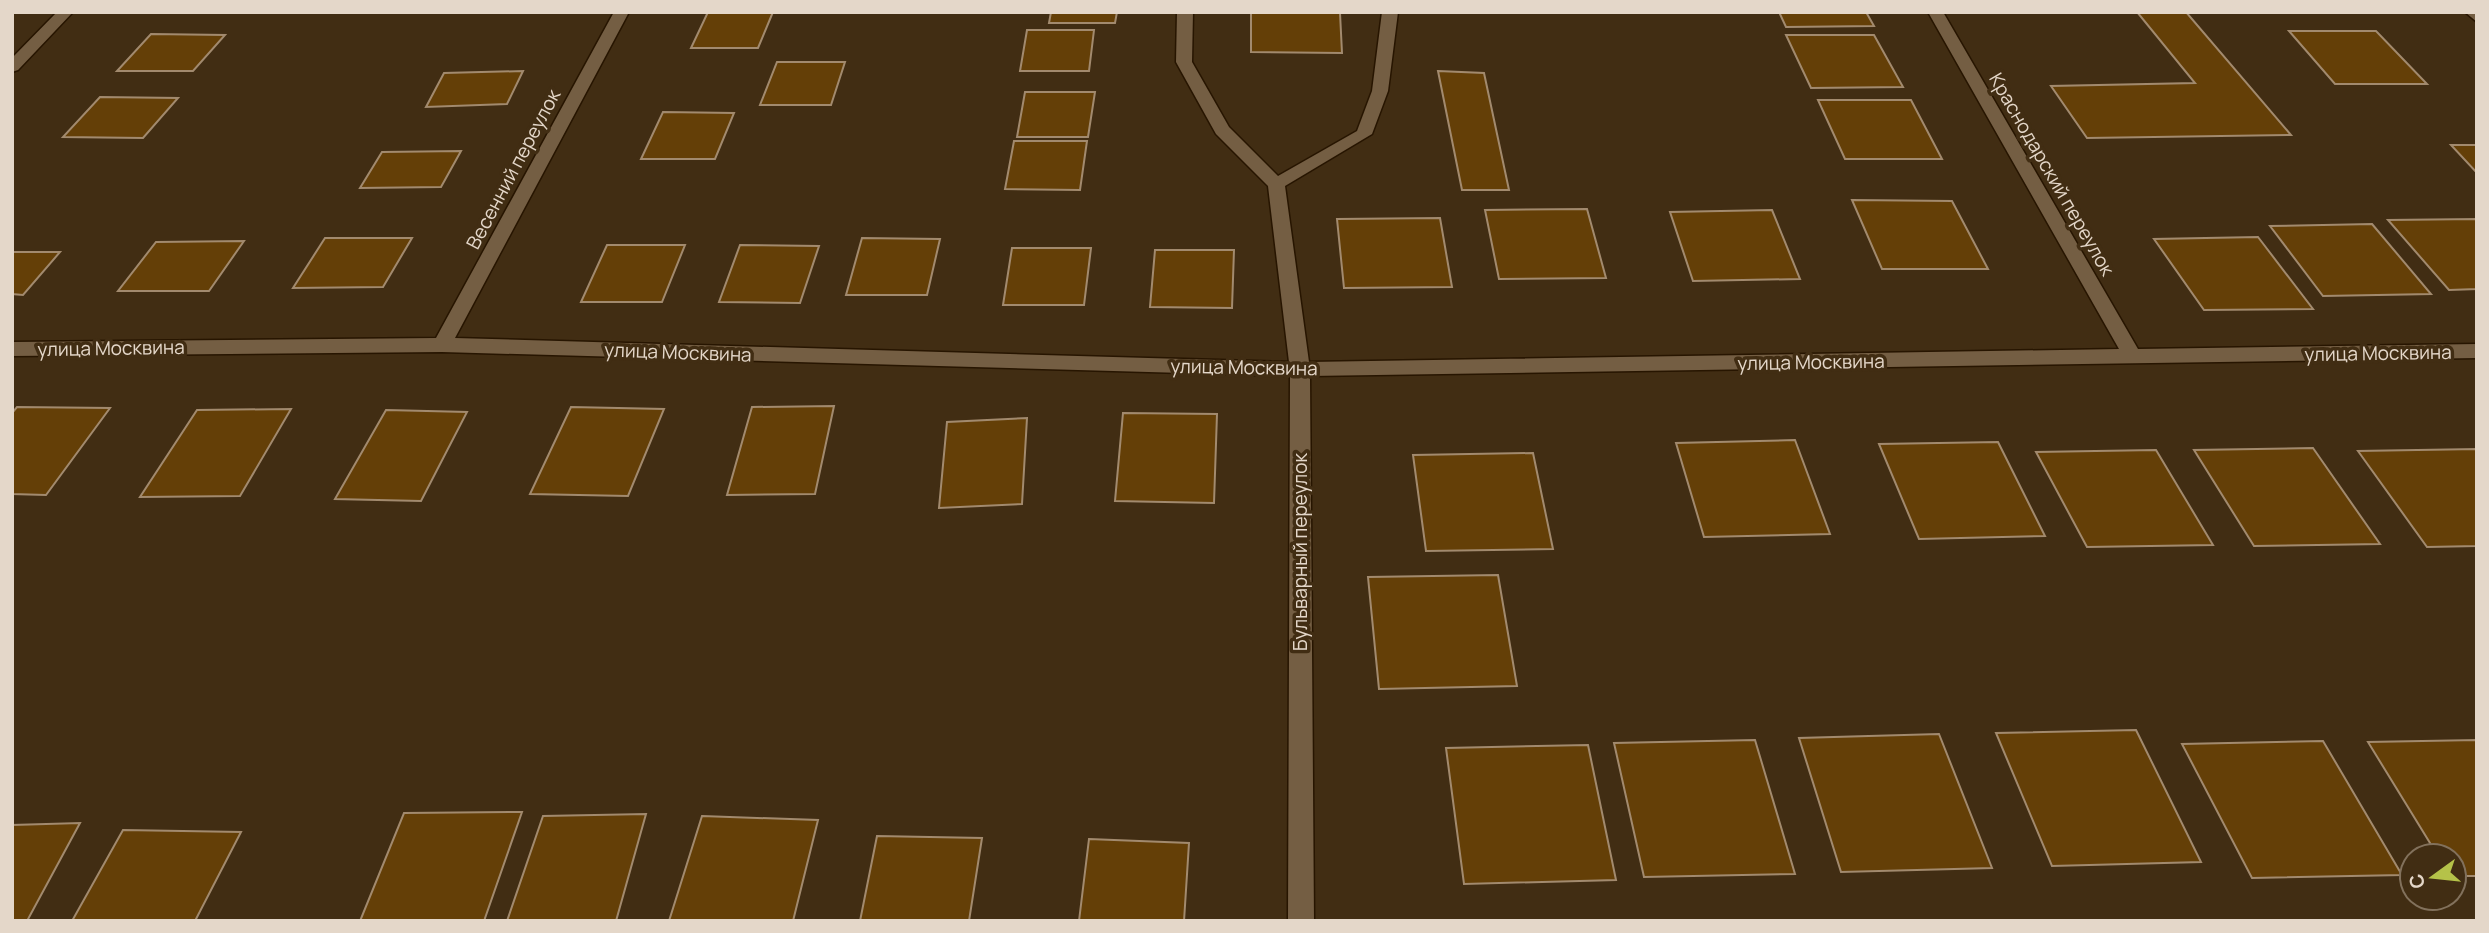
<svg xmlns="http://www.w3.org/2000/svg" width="2489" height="933" font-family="Manrope,sans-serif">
  <rect width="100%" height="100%" fill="#412d13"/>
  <path fill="#643f07" stroke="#a28a6e" stroke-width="2" d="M708 12H773L758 48H691Z
    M1051 12H1117L1115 23H1049Z
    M1779 12H1866L1874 26 1786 27Z
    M2137 12H2186L2291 135 2087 138 2051 86 2195 83Z
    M1251 13H1340L1342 53 1251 52Z
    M1027 30H1094L1089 71H1020Z
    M2289 31H2376L2427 84H2335Z
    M151 34 225 35 193 71H117Z
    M1786 35H1874L1903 87 1811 88Z
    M777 62H845L831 105H760Z
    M523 71 507 104 426 107 444 73Z
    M1438 71 1484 73 1509 190H1462Z
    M1025 92H1095L1088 137H1017Z
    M100 97 178 98 143 138 63 137Z
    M1818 100H1911L1942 159H1845Z
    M663 112 734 113 715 159H641Z
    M1014 141H1087L1080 190 1005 189Z
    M2451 145H2477V173Z
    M461 151 441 187 360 188 382 152Z
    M1852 200 1952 201 1988 269H1882Z
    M1587 209 1606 278 1499 279 1485 210Z
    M1772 210 1800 279 1693 281 1670 212Z
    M1440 218 1452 287 1344 288 1337 219Z
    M2477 219V289L2449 290 2388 220Z
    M2372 224 2431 294 2323 296 2270 226Z
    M2258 237 2313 309 2204 310 2154 239Z
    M325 238H412L383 287 293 288Z
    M862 238 940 239 927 295H846Z
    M244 241 209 291H118L156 242Z
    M607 245H685L662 302H581Z
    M740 245 819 246 800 303 719 302Z
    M1012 248H1091L1084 305H1003Z
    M1155 250H1234L1232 308 1150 307Z
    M12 252H60L23 295 12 294Z
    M834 406 815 494 727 495 752 407Z
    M17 407 110 408 46 495 12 494V413Z
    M571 407 664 409 628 496 530 494Z
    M291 409 240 496 140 497 197 410Z
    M386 410 467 412 421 501 335 499Z
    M1123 413 1217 414 1214 503 1115 501Z
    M1027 418 1022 504 939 508 947 422Z
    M1795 440 1830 534 1704 537 1676 443Z
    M1998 442 2045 536 1919 539 1879 444Z
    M2313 448 2380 544 2254 546 2194 450Z
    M2477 449V546L2427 547 2358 451Z
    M2156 450 2213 545 2087 547 2036 452Z
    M1533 453 1553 549 1426 551 1413 455Z
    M1498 575 1517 686 1379 689 1368 577Z
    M2136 730 2201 862 2052 866 1996 733Z
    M1939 734 1992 868 1841 872 1799 738Z
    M1755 740 1795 874 1644 877 1614 743Z
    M2477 740V876H2454V856H2438L2368 742Z
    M2323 741 2402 875 2252 878 2182 744Z
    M1588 745 1616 880 1464 884 1446 748Z
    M522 812 484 921H360L404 813Z
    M646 814 616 921H507L543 816Z
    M702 816 818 820 793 921H669Z
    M80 823 27 921H12V825Z
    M123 830 241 832 195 921H72Z
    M877 836 982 838 969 921H860Z
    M1089 839 1189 843 1184 921H1079Z"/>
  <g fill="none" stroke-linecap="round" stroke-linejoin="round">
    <g stroke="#271500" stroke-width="3">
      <path id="minor" d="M57 12H73L18 70 12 72V58Z
        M614 12H629L455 338 1289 362 1268 186 1216 134 1176 62 1177 12H1193L1192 62 1229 127 1278 176 1357 131 1372 91 1382 12H1398L1388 91 1372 134 1285 186 1309 362 2119 349 1928 12H1943L2138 349 2477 344V358L1310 376 1314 921H1288L1290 376 442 352 12 356V342L436 338Z
        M2465 12H2477V22Z"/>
    </g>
    <use href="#minor" fill="#745e43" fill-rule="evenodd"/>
  </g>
  <g text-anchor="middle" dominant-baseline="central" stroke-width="7" stroke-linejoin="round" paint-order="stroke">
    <g font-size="19" fill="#e4d7c9" stroke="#412d13">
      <text transform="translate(513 169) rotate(-62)">Весенний переулок</text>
      <text transform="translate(2052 174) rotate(60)">Краснодарский переулок</text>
      <text transform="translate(111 348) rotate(-1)">улица Москвина</text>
      <text transform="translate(678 352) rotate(2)">улица Москвина</text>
      <text transform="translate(2378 353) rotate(-1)">улица Москвина</text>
      <text transform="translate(1811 362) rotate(-1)">улица Москвина</text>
      <text transform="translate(1244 367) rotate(1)">улица Москвина</text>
      <text transform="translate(1300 552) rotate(-90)">Бульварный переулок</text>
    </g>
  </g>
  <rect width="2489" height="933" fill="none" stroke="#e4d7c9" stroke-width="28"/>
  <g transform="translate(2433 877) rotate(255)"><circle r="33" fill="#412d13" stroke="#82715c" stroke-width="2"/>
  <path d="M0-5L12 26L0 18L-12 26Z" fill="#b5c249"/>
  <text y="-10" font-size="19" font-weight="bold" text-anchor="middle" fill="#e4d7c9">С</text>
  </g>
</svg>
